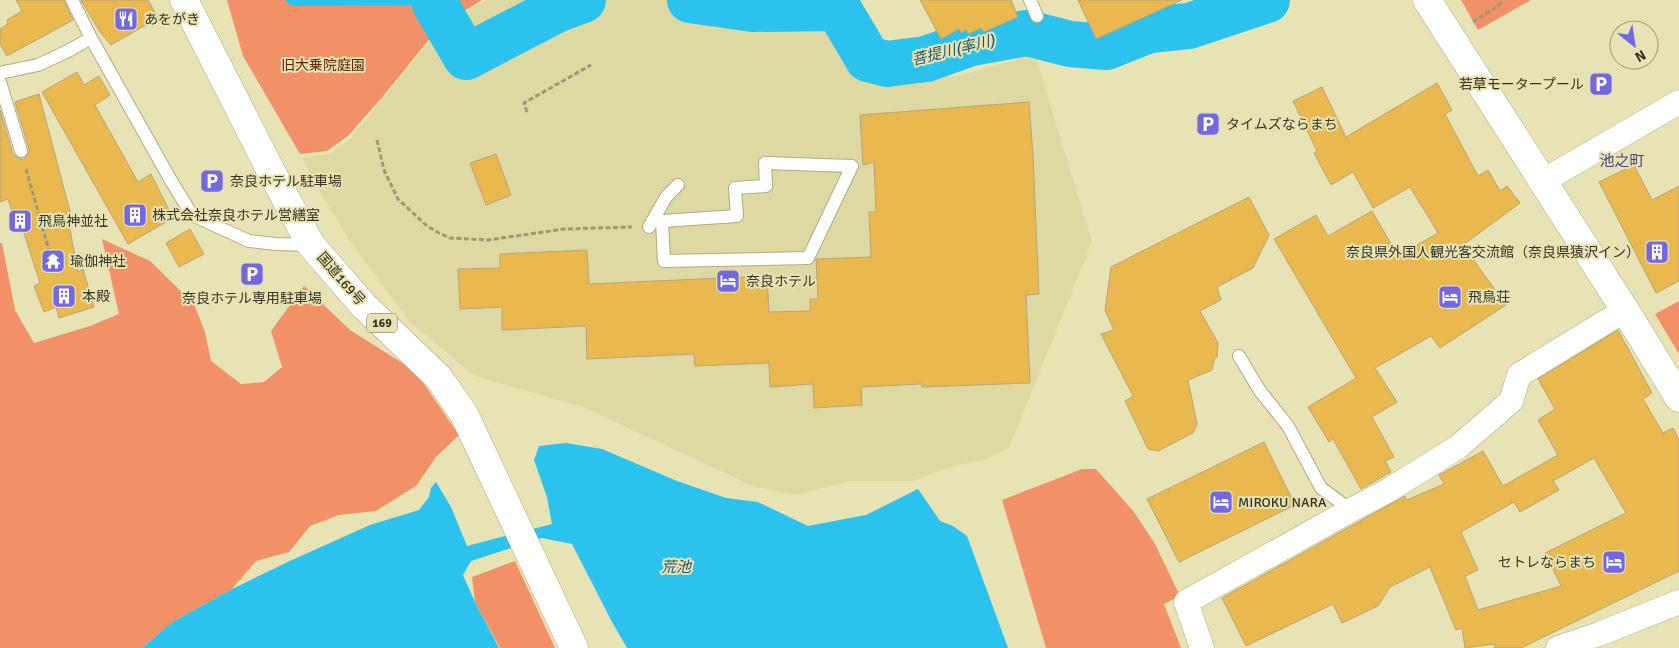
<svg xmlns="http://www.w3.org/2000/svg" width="1679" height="648" font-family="Signika,'Noto Sans JP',sans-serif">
  <rect width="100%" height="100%" fill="#e7e3b4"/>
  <path fill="#ded9a2" d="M487 0H825L867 72 904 83 962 75 1035 54 1092 242 1009 448 986 459 946 468 913 481H849L797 495 753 486 583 407 475 376 409 321 350 241 314 182 302 158 328 154 349 140 420 53 450 20Z"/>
  <path fill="#f29167" d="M227 0H482L451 19 427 42 384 95 348 136 327 151 300 154 243 56Z
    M1461 0H1531L1478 30Z
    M102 239 150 261 194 304 205 332 211 361 241 384 264 382 282 367 271 331 304 286 350 330 415 371 459 435 436 457 416 486 376 511 339 515 310 526 289 552 256 561 232 589 171 623 142 648H0V243H2L15 310 34 343 90 326 119 314Z
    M1679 301V354L1655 314Z
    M1082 469H1096L1134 512 1155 544 1180 596 1164 604 1181 648H1046L1002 500Z
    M515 561 555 648H500L475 602 472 577Z"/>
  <path fill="#2bc2ee" d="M285 0H440L435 4 423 5 292 6Z
    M566 443 602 449 677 481 726 498 758 502 808 526 866 515 918 489 940 521 953 526 967 536 1008 648H627L611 620 572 544 542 538 471 561 463 575 475 602 499 648H142L171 623 232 589 292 560 370 525 419 510 429 497 431 488 436 482 451 507 467 546 552 524 547 497 534 460 539 446Z"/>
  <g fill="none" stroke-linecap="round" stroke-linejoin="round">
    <path stroke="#2bc2ee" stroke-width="8" d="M833 0 838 8"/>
    <path stroke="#2bc2ee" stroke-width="46" d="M690 0 753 9 838 8 868 59 887 64 926 59 971 43 1027 33 1070 44 1106 47 1149 30 1189 26 1267 0
      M435 4 466 57 558 9 583 0"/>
  </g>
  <path fill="#e9b84f" stroke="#b9a47a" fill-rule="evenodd" d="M16 0H64L73 20 7 56 0 44V29L8 24 7 20 22 11Z
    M81 0H148L158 18 111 45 100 32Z
    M920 0H1011L1018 17 984 32 981 28 969 34 966 30 961 33 959 29 941 39Z
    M1078 0H1182L1096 39Z
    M77 72 84 85 99 76 110 95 95 105 138 182 151 174 173 218 128 244 42 92Z
    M1437 83 1452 110 1445 114 1478 176 1488 170 1500 191 1507 186 1520 203 1463 245 1506 305 1440 348 1431 336 1375 368 1397 402 1372 417 1394 457 1385 461 1391 472 1361 489 1333 439 1329 442 1308 407 1356 378 1274 239 1316 215 1328 236 1372 211 1398 256 1438 233 1410 187 1373 208 1353 172 1331 185 1314 153 1317 151 1293 101 1322 87 1346 137Z
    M39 94 72 219 68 220 78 272 83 269 94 307 59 318 56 307 44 312 34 286 40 283 21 224 17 226 8 199 0 202V110L13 154 19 159H24L29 153V149L15 102Z
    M1029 102 1033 155 1039 294 1026 295 1030 383 922 387V384L861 387 862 405 814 408 813 384 770 387 769 363 695 366 694 354 587 359 586 326 502 330V307L460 309 458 269 500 268V254L587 250 589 284 767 276 769 312 810 311V299H818L816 259 871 257 869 212H876L874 162 863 165 860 115Z
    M496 154 511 195 486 205 470 163Z
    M1634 165 1652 200 1679 186V281L1656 293 1599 182Z
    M1249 197 1269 235 1253 268 1217 287 1221 300 1200 311 1218 343 1217 357H1215L1212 370 1188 380 1197 424 1193 433 1158 451 1148 449 1125 401 1133 396 1101 334 1114 330 1105 310 1111 267Z
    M190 229 204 254 179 267 166 243Z
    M1618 330 1652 393 1643 399 1663 433 1673 428 1679 439V571L1521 648H1495L1494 644 1465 648 1462 628 1456 630 1430 567 1390 587 1378 606 1342 623 1333 604 1246 646 1222 598 1405 496 1407 500 1444 484 1439 475 1483 451 1503 486 1558 455 1538 420 1555 409 1538 379ZM1594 458 1626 513 1545 553 1561 586 1478 610 1465 576 1478 570 1461 532 1514 502 1520 512 1559 490 1553 481Z
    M1264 442 1295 505 1179 562 1147 499Z"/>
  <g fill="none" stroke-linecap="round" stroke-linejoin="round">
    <g stroke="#b0ac7f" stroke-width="14">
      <path id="lane" d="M72 0 91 38
        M1030 0 1037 16
        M0 73 38 65 70 50 91 38 170 179 192 215 249 241 276 244 311 245
        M0 82 21 151
        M765 163 852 166 808 258 664 261 662 221 737 216 735 188 766 186Z
        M649 227 666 197 678 185
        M1239 356 1260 391 1288 426 1321 488 1351 510"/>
    </g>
    <g stroke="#b0ac7f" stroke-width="25">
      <path id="street" d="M1543 181 1679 102
        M1202 648 1186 602 1351 510 1389 490 1458 447 1511 401 1519 375 1625 310
        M1558 648 1599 634 1679 602"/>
    </g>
    <g stroke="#b0ac7f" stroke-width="29">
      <path id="secondary" d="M1427 0 1625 310 1679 398"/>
    </g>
    <g stroke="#b0ac7f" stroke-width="29">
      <path id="highway" d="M184 0 272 173 311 245 364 306 439 378 464 414 574 648"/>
    </g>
    <path stroke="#9c9976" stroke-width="3" stroke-dasharray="5 2.5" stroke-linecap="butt" d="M1473 22 1495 8 1504 0
      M527 112 524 103 591 65
      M377 140 384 170 398 199 427 226 439 233 450 238 488 240 564 229 632 227
      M26 169 52 261"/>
    <use href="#lane" stroke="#fff" stroke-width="12"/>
    <use href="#street" stroke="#fff" stroke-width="24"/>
    <use href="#secondary" stroke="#fff" stroke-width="28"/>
    <use href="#highway" stroke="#fff" stroke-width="28"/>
  </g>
  <defs>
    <g id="restaurant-square" transform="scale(1.25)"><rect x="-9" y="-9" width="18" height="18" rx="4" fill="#7367e2" stroke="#e7e3b4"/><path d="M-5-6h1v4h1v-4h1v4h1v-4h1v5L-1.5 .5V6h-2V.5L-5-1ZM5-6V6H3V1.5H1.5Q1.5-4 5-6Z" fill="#fff"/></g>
    <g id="parking-square" transform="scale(1.25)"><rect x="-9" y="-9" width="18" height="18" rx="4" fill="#7367e2" stroke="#e7e3b4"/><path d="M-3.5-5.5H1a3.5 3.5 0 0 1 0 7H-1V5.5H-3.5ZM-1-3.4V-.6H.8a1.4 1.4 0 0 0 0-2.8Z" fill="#fff"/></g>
    <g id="building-square" transform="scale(1.25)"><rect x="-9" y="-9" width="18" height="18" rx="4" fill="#7367e2" stroke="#e7e3b4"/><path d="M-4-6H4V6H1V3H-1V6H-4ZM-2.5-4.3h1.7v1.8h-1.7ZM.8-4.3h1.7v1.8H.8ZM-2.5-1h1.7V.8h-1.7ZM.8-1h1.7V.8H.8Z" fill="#fff"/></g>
    <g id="temple-square" transform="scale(1.25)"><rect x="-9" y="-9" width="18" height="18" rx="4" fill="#7367e2" stroke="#e7e3b4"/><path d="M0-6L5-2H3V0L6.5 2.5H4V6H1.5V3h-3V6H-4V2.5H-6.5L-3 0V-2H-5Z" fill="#fff"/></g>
    <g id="hotel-square" transform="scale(1.25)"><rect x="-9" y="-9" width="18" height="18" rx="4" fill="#7367e2" stroke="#e7e3b4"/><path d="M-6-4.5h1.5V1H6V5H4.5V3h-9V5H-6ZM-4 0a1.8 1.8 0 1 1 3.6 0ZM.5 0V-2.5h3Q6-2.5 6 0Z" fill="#fff"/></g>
  </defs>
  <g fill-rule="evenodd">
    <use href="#restaurant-square" x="126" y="19"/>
    <use href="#parking-square" x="1601" y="84"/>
    <use href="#parking-square" x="1208" y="124"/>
    <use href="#parking-square" x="212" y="181"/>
    <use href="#building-square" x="135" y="215"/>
    <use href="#building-square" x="20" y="221"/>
    <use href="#building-square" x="1657" y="252"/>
    <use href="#temple-square" x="53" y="261"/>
    <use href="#parking-square" x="252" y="274"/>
    <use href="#hotel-square" x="728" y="281"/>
    <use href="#building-square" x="64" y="296"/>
    <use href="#hotel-square" x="1450" y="297"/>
    <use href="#hotel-square" x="1221" y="502"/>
    <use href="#hotel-square" x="1614" y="562"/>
  </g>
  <g text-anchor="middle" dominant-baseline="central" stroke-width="4" stroke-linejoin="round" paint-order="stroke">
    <rect fill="#e7e3b4" stroke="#6c694e" stroke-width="1" x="367" y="313.5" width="30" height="19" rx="4"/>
    <g font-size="12" font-weight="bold" fill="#373522">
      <text x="382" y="323">169</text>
    </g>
    <g font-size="14" fill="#373522" stroke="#e7e3b4" text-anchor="start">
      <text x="144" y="19">あをがき</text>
      <text x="1584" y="84" text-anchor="end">若草モータープール</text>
      <text x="1226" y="124">タイムズならまち</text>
      <text x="230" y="181">奈良ホテル駐車場</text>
      <text x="152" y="215">株式会社奈良ホテル営繕室</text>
      <text x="38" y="221">飛鳥神並社</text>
      <text x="1640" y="252" text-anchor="end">奈良県外国人観光客交流館（奈良県猿沢イン）</text>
      <text x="70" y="261">瑜伽神社</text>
      <text x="746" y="281">奈良ホテル</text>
      <text x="82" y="296">本殿</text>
      <text x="1468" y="297">飛鳥荘</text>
      <text x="252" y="298" text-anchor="middle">奈良ホテル専用駐車場</text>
      <text x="1238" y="502">MIROKU NARA</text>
      <text x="1596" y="562" text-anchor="end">セトレならまち</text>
    </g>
    <g font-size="14" fill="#612404" stroke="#e7e3b4">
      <text x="323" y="65">旧大乗院庭園</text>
    </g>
    <g font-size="14" fill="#373522" stroke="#e7e3b4">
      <text transform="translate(341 279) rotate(49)">国道169号</text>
    </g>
    <g font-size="15" font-style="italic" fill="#1f576a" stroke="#e7e3b4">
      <text transform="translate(953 50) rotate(-14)">菩提川(率川)</text>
      <text x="676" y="567">荒池</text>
    </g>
    <g font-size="15" fill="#484583" stroke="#e7e3b4">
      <text x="1622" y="161">池之町</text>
    </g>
  </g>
  <g transform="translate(1634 45) rotate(150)"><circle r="24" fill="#e7e3b4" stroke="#a19d7a"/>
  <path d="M0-4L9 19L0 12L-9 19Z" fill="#7367e2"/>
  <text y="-8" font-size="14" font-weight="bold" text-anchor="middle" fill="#373522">N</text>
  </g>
</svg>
